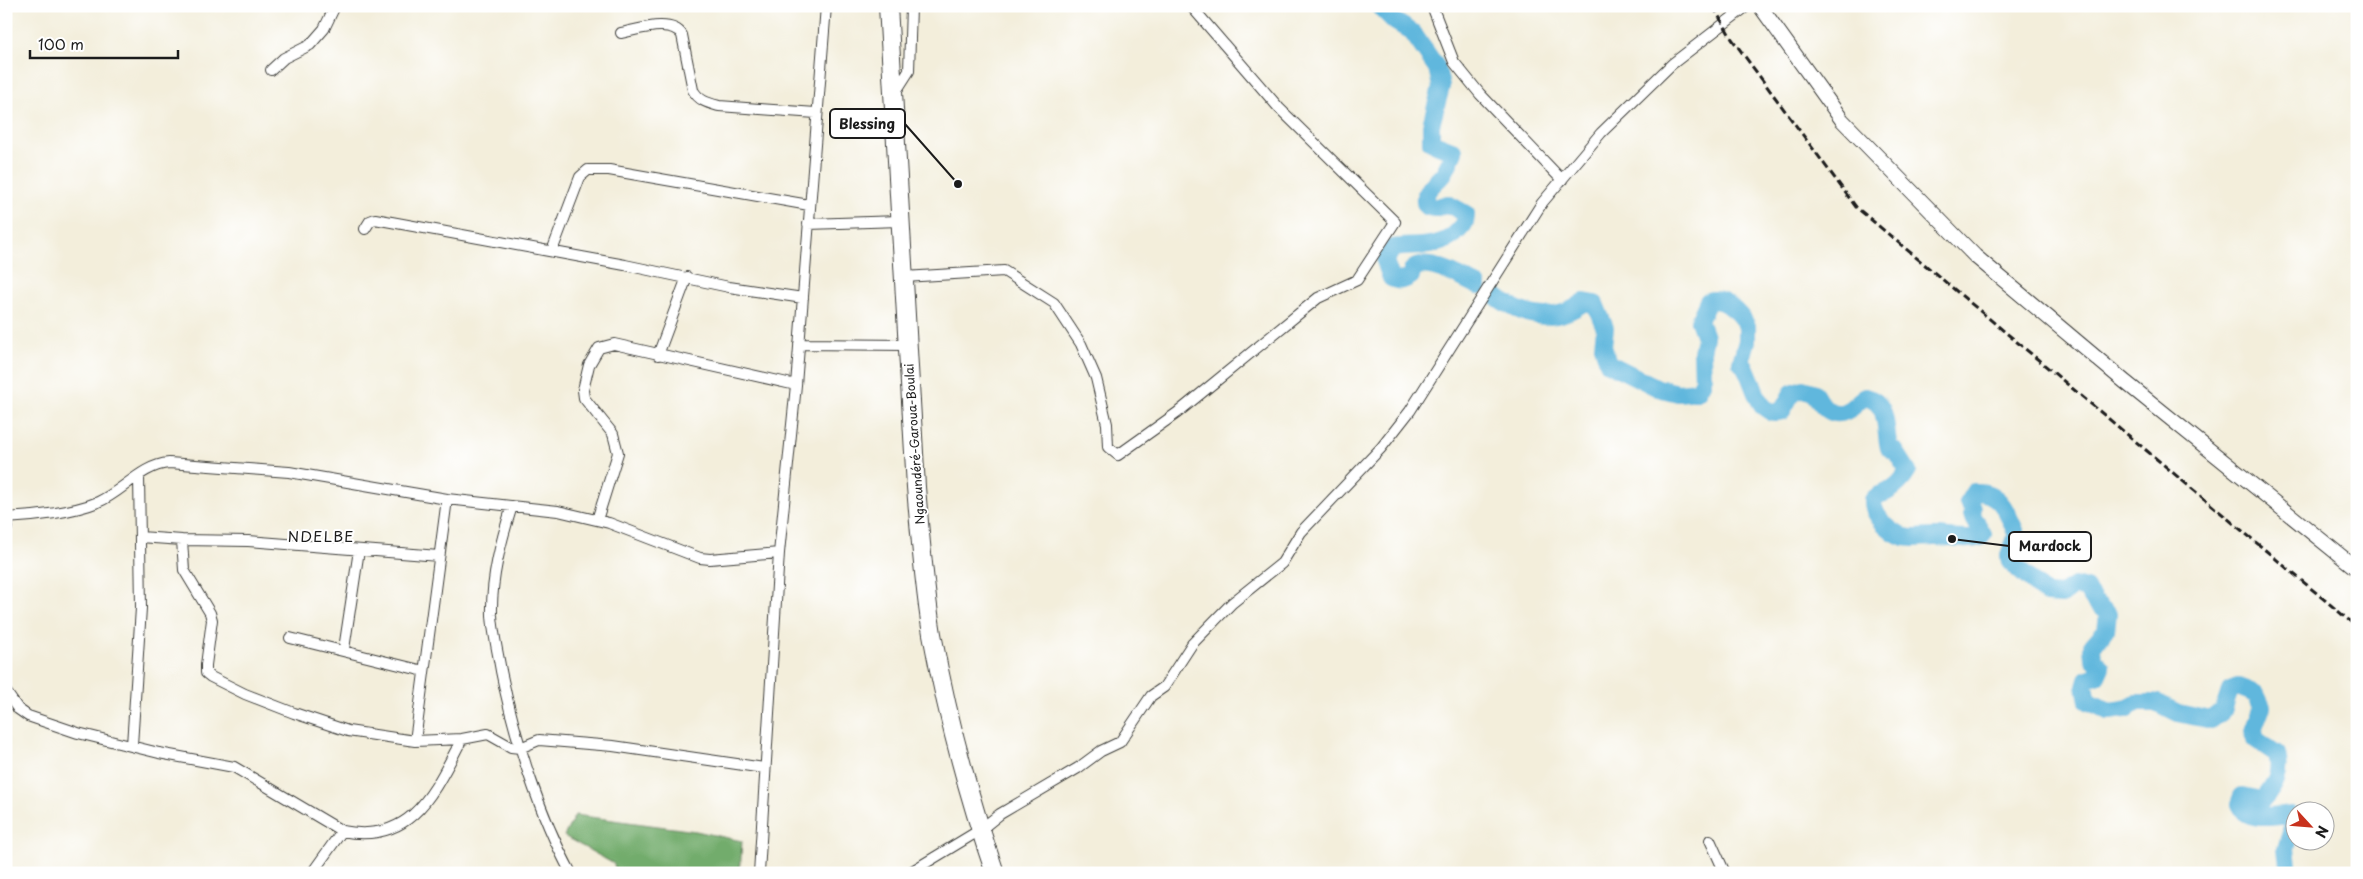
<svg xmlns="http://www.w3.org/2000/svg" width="2363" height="879" font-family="'Playpen Sans',sans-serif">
  <rect width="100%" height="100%" fill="#fff"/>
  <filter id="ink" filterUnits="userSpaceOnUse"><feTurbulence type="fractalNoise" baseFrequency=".02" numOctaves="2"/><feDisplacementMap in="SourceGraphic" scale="10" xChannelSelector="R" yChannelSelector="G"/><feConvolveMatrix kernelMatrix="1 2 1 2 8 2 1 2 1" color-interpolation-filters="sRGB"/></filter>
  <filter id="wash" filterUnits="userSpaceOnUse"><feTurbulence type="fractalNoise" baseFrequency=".0096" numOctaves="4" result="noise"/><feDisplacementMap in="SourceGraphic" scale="20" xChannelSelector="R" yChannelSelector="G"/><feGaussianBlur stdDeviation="1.12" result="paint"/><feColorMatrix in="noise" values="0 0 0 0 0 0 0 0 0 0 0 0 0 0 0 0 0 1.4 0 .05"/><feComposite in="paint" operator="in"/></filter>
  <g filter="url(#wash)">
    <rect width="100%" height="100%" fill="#f3eedb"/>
    <path fill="#72ac6c" stroke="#476444" d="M575 815 696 831 742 841 740 873H616L614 864 564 836Z"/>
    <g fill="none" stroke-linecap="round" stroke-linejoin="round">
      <path stroke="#61b7dd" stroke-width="18" d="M1379 6 1394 21 1412 32 1437 68 1441 87 1431 125V142L1454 151C1451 158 1448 167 1444 173 1437 183 1420 191 1426 206L1434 208 1448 204 1466 214C1466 224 1463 226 1456 233 1440 249 1415 245 1393 248L1385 261 1391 278C1399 282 1404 281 1411 276L1412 270C1426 256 1463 279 1478 286
        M1494 295C1522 317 1554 325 1584 302L1595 304 1605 328 1603 346 1608 363 1658 388 1678 393 1698 391 1703 382 1702 352 1705 337 1699 321 1708 301C1724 296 1740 314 1747 326V341L1741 362C1755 375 1754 419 1782 411L1792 393 1803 389 1813 392C1822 405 1831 421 1850 409 1856 405 1859 400 1865 397 1890 403 1884 428 1889 448L1896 452 1908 471C1903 480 1896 487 1887 492 1881 495 1877 494 1873 500 1872 517 1895 538 1912 538 1919 538 1927 537 1935 537 1951 537 1965 542 1981 537L1983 534 1972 515 1973 508 1968 502 1974 492C2002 490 2008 516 2017 535L2009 556 2010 562 2046 594 2062 595 2074 586 2086 589 2094 601 2108 614 2106 630 2092 646 2093 659 2101 667 2097 676 2087 679 2085 686 2088 701 2109 711 2125 709 2136 703H2158L2178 713 2211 720 2223 711 2230 690 2238 687 2256 694 2262 707 2254 728 2255 739 2277 754C2282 773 2275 786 2263 800L2242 796 2239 804C2246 823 2275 816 2291 815L2294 822 2286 849 2289 873"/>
    </g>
  </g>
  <g filter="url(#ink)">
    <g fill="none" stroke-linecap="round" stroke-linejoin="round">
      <g stroke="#3c3c39" stroke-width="12">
        <path id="street" d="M1432 6 1454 62 1480 94 1562 180
          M621 33C638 30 671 18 682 35L693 90C699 101 708 103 719 106L816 113
          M271 70 284 58 310 45 324 29 335 6
          M893 96 909 71 911 6
          M808 224 900 221
          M365 229 370 221 375 219 625 265 729 287 803 298
          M552 251 580 177 588 170H609L809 205
          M904 277 1004 271 1054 303 1081 344 1096 378 1107 424 1108 447 1118 455 1177 413 1318 298 1357 280 1395 222 1279 108 1191 6
          M799 344 908 345
          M658 355 687 277
          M447 499 415 741 462 739 488 734 511 747 520 748 539 740 613 746 764 768
          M512 506C501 541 491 578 492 615 493 633 498 653 501 671 514 736 539 814 571 873
          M6 518C33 517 74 512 98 502 122 492 142 465 169 463L289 472 447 499 558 511 609 523 700 558 710 559 779 553
          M597 520 618 453 613 434 584 398 583 390 589 365 599 348 614 344 796 385
          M6 531 9 518
          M140 537 182 540 248 541 439 556
          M182 540 184 570 210 613 212 620 206 665V673L211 677 245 694 294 713 348 731 415 741
          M290 638 424 671
          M344 649 359 550
          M6 692 18 709 28 716 78 733 159 753 234 767 342 831C413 845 434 791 462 739
          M132 745 141 608 139 476
          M1710 840 1725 873
          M312 873 342 831
          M759 873 779 553 796 385 826 6
          M909 873 980 830 1000 814 1078 768 1101 751 1120 742 1151 696 1164 687 1192 644 1232 603 1282 563 1301 532 1381 448 1410 411 1542 203 1601 133 1672 64 1747 6"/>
      </g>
      <g stroke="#3c3c39" stroke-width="16">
        <path id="secondary" d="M1760 6 1842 120 1975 256 2124 381 2357 569"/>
      </g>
      <g stroke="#3c3c39" stroke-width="20">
        <path id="highway" d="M888 6 916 487C920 536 924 585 932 634 947 715 968 795 995 873"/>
      </g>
      <use href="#street" stroke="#fff" stroke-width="10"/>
      <use href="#secondary" stroke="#fff" stroke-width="14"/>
      <use href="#highway" stroke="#fff" stroke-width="18"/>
      <path stroke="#1c1c1c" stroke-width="3" stroke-dasharray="8 4" stroke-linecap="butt" d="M1713 6 1732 39 1856 207 2357 627"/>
    </g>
  </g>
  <g text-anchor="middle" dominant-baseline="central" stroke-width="4" stroke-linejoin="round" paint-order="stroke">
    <g font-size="12" fill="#1c1c1c" stroke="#fff">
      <text transform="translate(914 444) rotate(-94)">Ngaoundéré-Garoua-Boulai</text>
    </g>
    <g font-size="15" letter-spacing="1" fill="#1c1c1c" stroke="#fff">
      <text x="321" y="535">NDELBE</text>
    </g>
  </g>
  <path fill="none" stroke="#1c1c1c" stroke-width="2" d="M958 184L905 124M1952 539L2009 546"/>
  <g fill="#1c1c1c" stroke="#fff" stroke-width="2">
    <circle cx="958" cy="184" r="5"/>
    <circle cx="1952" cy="539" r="5"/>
  </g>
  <g fill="#fff" stroke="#1c1c1c" stroke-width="2">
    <rect x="830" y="109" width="75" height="29" rx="5"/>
    <rect x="2009" y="532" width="82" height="29" rx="5"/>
  </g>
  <g font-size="14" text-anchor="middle" font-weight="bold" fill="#1c1c1c">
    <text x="867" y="129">Blessing</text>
    <text x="2050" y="551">Mardock</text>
  </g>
  <rect width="2363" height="879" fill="none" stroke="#fff" stroke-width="25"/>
  <g transform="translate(2310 826) rotate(116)"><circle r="24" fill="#ffffff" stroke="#a4a4a4"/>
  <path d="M0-4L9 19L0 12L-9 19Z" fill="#c8321e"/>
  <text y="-8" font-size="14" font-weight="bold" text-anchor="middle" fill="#1c1c1c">N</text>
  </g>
  <path d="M30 50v8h148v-8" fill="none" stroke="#1c1c1c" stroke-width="2.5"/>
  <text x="38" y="50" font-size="15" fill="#1c1c1c" stroke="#ffffff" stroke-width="4" paint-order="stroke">100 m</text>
</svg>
